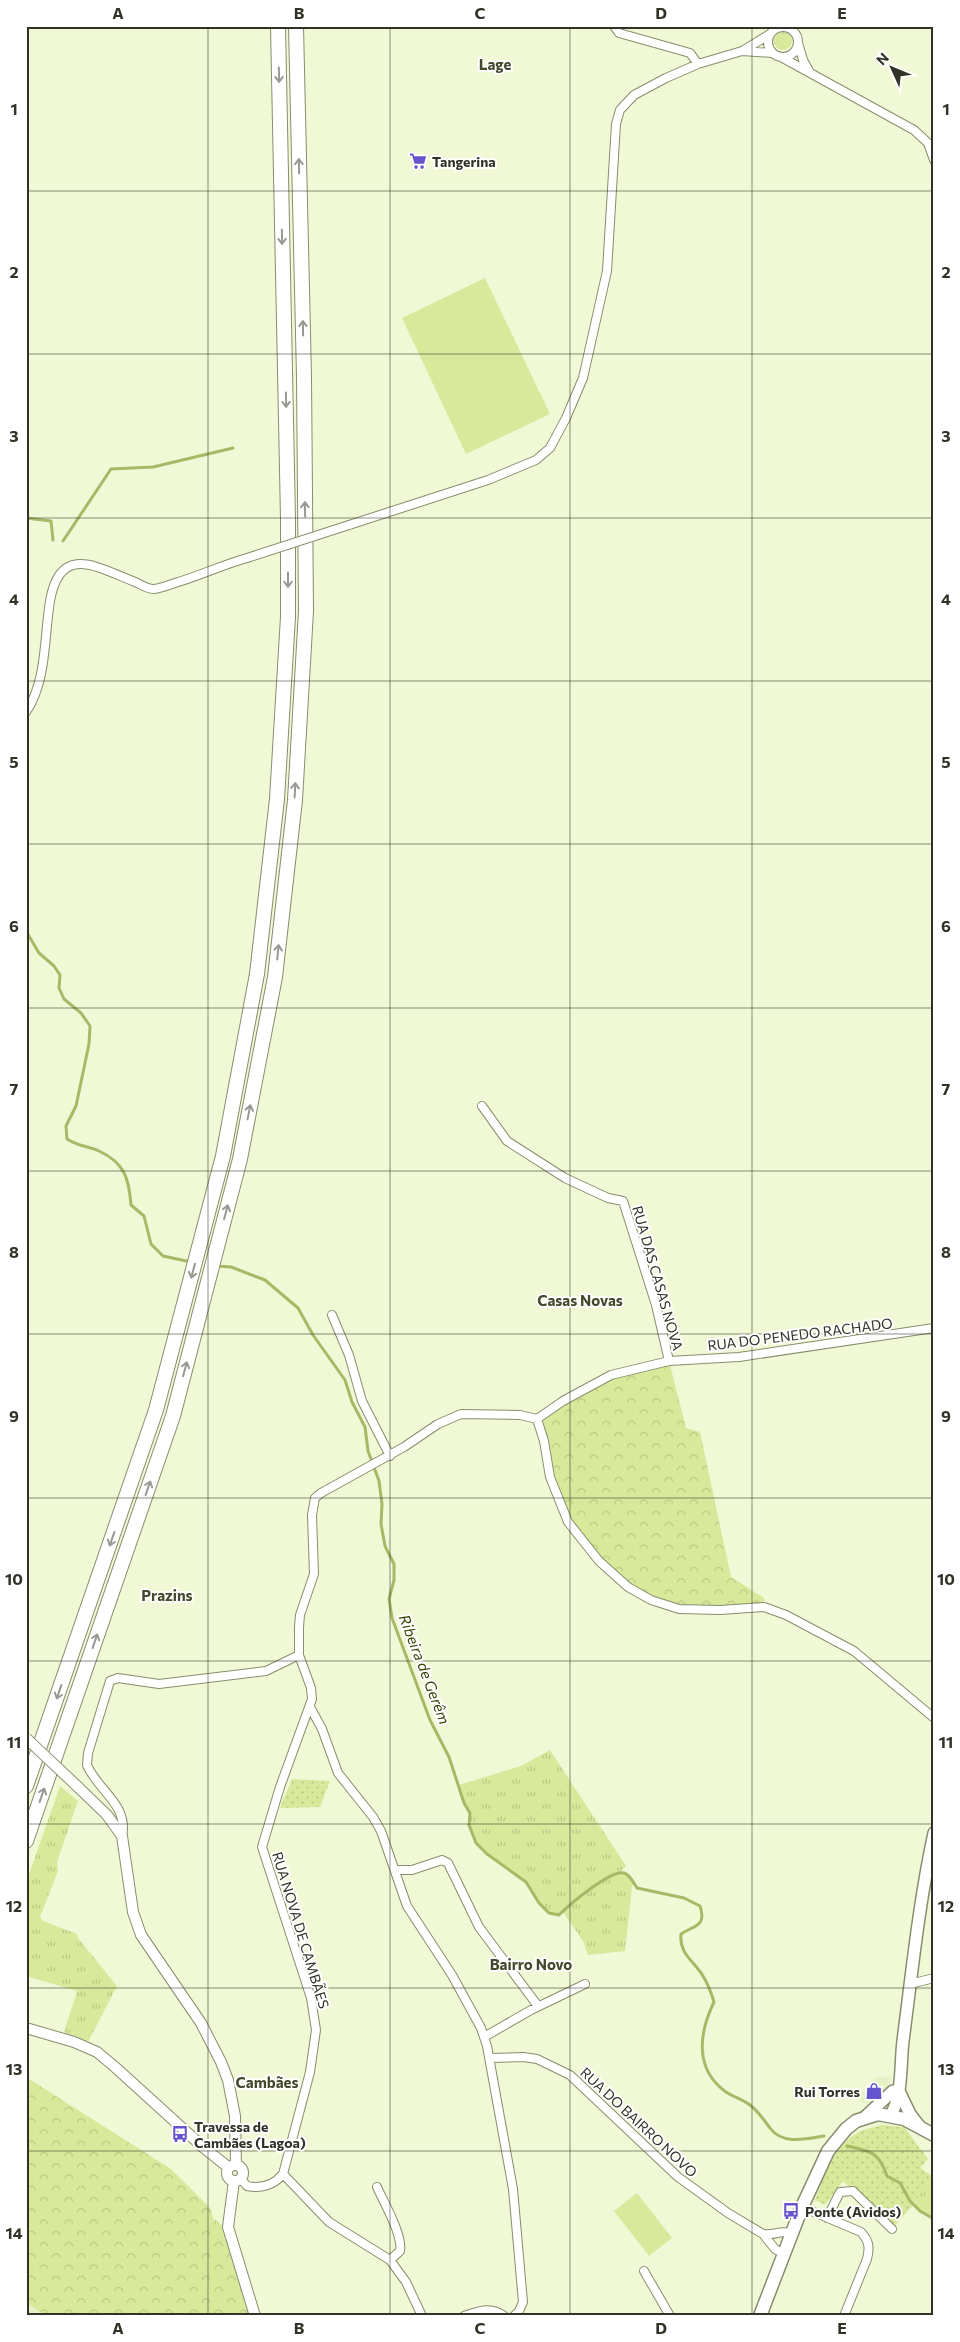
<svg xmlns="http://www.w3.org/2000/svg" width="960" height="2342" font-family="Commissioner,sans-serif">
  <defs>
    <pattern id="grass-tufts" width="24" height="20" patternUnits="userSpaceOnUse" patternTransform="scale(1.25)"><rect width="24" height="20" fill="#d9e99b"/><path d="M3 7l-1-3M5 7V3M7 7l1-3M15 17l-1-3M17 17v-4M19 17l1-3" fill="none" stroke="#bbc885"/></pattern>
    <pattern id="forest-crowns" width="20" height="18" patternUnits="userSpaceOnUse" patternTransform="scale(1.25)"><rect width="20" height="18" fill="#d9e99b"/><path d="M2 6a3 3 0 1 1 6 0M12 15a3 3 0 1 1 6 0" fill="none" stroke="#bbc885"/></pattern>
    <pattern id="park-dots" width="8" height="8" patternUnits="userSpaceOnUse" patternTransform="scale(1.25)"><rect width="8" height="8" fill="#d9e99b"/><path d="M2 2h.1M6 6h.1" fill="none" stroke="#bbc885" stroke-width="1.8" stroke-linecap="round"/></pattern>
  </defs>
  <rect width="100%" height="100%" fill="#f0f8d5"/>
  <path fill="#e7f1c6" d="M891 2076 888 2086 876 2099 870 2103 860 2102V2094L875 2078Z
    M26 2302 38 2308 46 2316H26Z"/>
  <path fill="url(#grass-tufts)" d="M774 41a9 9 0 1 1 18 0a9 9 0 1 1-18 0Z
    M550 1750 626 1866 619 1873 628 1874 634 1884 632 1887 625 1951 588 1955 583 1941 563 1912 559 1915 549 1913 539 1903 526 1882 487 1854 476 1843 469 1825 470 1813 464 1803 459 1785 521 1766Z
    M60 1786 78 1801 57 1862 58 1871 40 1917 43 1921 77 1934 78 1938 117 1986 88 2042 64 2032 77 1991 26 1976V1883Z
    M932 2176H934V2219L920 2211 913 2205Z"/>
  <path fill="url(#forest-crowns)" d="M669 1361 686 1428 700 1432 731 1577 764 1598V1607L679 1609 628 1587 568 1522 550 1477 537 1419 597 1382Z
    M26 2077 171 2169 211 2209 213 2218 222 2225 250 2316H46L26 2302Z"/>
  <path fill="url(#park-dots)" d="M292 1779 330 1781 320 1807 280 1808Z
    M882 2125 904 2127 928 2159 920 2168 932 2176 913 2205 892 2229 843 2181 825 2205 815 2200C824 2176 836 2141 863 2130 869 2128 876 2127 882 2125Z"/>
  <path fill="#d9e99b" d="M485 278 550 414 466 454 402 318Z
    M637 2193 672 2238 649 2256 614 2211Z"/>
  <g fill="none" stroke-linecap="round" stroke-linejoin="round">
    <path stroke="#a8b867" stroke-width="3" d="M26 518 51 521 53 540
      M63 541 111 469 153 467 233 448
      M26 931 39 953 54 966 60 975 59 988 64 999 81 1013 90 1026 89 1044 76 1106 66 1126 67 1139C77 1146 88 1146 99 1151 125 1163 129 1179 131 1205L144 1216 151 1244 163 1256 191 1262
      M217 1266 231 1267 265 1280 298 1308 313 1335 345 1380 352 1402 365 1427 368 1451 379 1481 382 1504 381 1524 385 1546 394 1564V1580L389 1599 392 1618 430 1720 449 1757 464 1803 470 1813 469 1825 476 1843 487 1854 526 1882 539 1903 549 1913 559 1915C569 1905 611 1869 624 1873 630 1875 634 1883 637 1888L684 1898 700 1906C707 1927 694 1925 681 1934 679 1954 694 1961 703 1976 708 1984 711 1992 714 2002 699 2033 694 2069 726 2092 734 2097 743 2100 750 2105 759 2112 763 2119 770 2128 782 2145 806 2139 824 2136
      M847 2146C870 2151 879 2152 887 2176L900 2183 910 2201 920 2211 934 2219"/>
    <g stroke="#868e6d" stroke-width="10">
      <path id="minor" d="M614 26 619 33 690 53 698 64
        M768 42a15 15 0 1 1 30 0a15 15 0 1 1-30 0Z
        M798 43 803 60 809 71
        M744 50 770 34
        M781 57 914 130 928 143 934 160
        M349 525 488 480 536 460 550 448 566 418 583 378 607 271 616 124 620 110 634 95 666 78 698 64 742 51 772 53
        M26 712C47 681 44 637 50 601 60 543 97 567 135 582 140 584 147 589 153 589 159 589 169 585 175 583 199 576 222 565 247 558
        M482 1106 507 1141 565 1178 608 1198 623 1201 656 1305 669 1361 611 1375 563 1401 537 1419
        M332 1315 349 1355 362 1401 390 1456
        M669 1361 739 1357 934 1328
        M537 1419 544 1441 550 1477 568 1522 599 1561 628 1587 651 1600 679 1609 720 1610 764 1607 786 1615 854 1651 934 1718
        M310 1707 322 1729 338 1773 373 1817 381 1831 407 1906 452 1975 481 2028 487 2046 513 2189 523 2302 519 2311 514 2316
        M122 1836C129 1805 98 1791 87 1765L88 1753 110 1681 118 1678 159 1684 266 1671 299 1655
        M396 1870H412L442 1860 448 1863 479 1927 538 2006
        M910 1984 934 1978
        M484 2037 531 2010 585 1984
        M489 2058 523 2057 537 2059 570 2075 678 2177 728 2213 763 2234 775 2249 784 2254
        M283 2174 329 2222 390 2260 406 2282 422 2316
        M241 2179 247 2186C261 2189 274 2185 283 2174L310 2072 316 2030 311 1998 262 1847 280 1787 312 1699 311 1688 299 1655V1627L300 1615 314 1574 312 1515 315 1498 321 1493 404 1447 438 1424 461 1414 520 1415 537 1419
        M377 2187C384 2203 403 2235 400 2251L390 2260
        M802 2207 861 2232C869 2241 870 2247 867 2259L844 2316
        M827 2218 840 2192 853 2191 892 2229
        M763 2234C774 2236 782 2229 792 2234
        M644 2271 670 2316
        M464 2316C479 2311 491 2306 504 2316"/>
    </g>
    <g stroke="#868e6d" stroke-width="12">
      <path id="tertiary" d="M78 1787 107 1815 122 1836 133 1912 141 1935 201 2023 221 2062 228 2080 235 2116 236 2165
        M26 2028 74 2042 97 2052 115 2067 203 2147 228 2167
        M227 2173a8 8 0 1 1 16 0a8 8 0 1 1-16 0Z
        M234 2181 228 2227 255 2316"/>
    </g>
    <g stroke="#868e6d" stroke-width="14">
      <path id="secondary" d="M900 2093 910 2114 920 2127
        M890 2116C903 2097 900 2065 903 2041 912 1972 919 1902 934 1833
        M865 2117 893 2091"/>
    </g>
    <g stroke="#868e6d" stroke-width="15">
      <path id="primary" d="M760 2316 802 2207 828 2151 846 2129 856 2121 878 2114 904 2119 934 2135"/>
    </g>
    <g stroke="#868e6d" stroke-width="16">
      <path id="motorway" d="M26 1786 156 1410 223 1156 257 974 277 799 288 617V519L278 26
        M26 1841 173 1416 240 1159 275 977 295 800 306 611 304 377 296 26"/>
    </g>
    <use href="#minor" stroke="#fff" stroke-width="8"/>
    <use href="#tertiary" stroke="#fff" stroke-width="10"/>
    <use href="#secondary" stroke="#fff" stroke-width="11"/>
    <use href="#primary" stroke="#fff" stroke-width="12"/>
    <use href="#motorway" stroke="#fff" stroke-width="14"/>
    <g stroke="#868e6d" stroke-width="10" stroke-linecap="butt">
      <path id="minor-bridge" d="M247 558 349 525"/>
    </g>
    <g stroke="#868e6d" stroke-width="12" stroke-linecap="butt">
      <path id="tertiary-bridge" d="M26 1738 78 1787"/>
    </g>
    <use href="#minor-bridge" stroke="#fff" stroke-width="8"/>
    <use href="#tertiary-bridge" stroke="#fff" stroke-width="10"/>
  </g>
  <defs><path id="oneway-shaft" d="M-6 0H5M1.5-3L5.5 0L1.5 3" fill="none" stroke-width="1.6" stroke-linecap="round" stroke-linejoin="round" transform="scale(1.25)"/></defs>
  <g stroke="#989992">
    <use href="#oneway-shaft" transform="translate(279 75) rotate(89)"/>
    <use href="#oneway-shaft" transform="translate(299 166) rotate(-91)"/>
    <use href="#oneway-shaft" transform="translate(282 237) rotate(89)"/>
    <use href="#oneway-shaft" transform="translate(303 328) rotate(-91)"/>
    <use href="#oneway-shaft" transform="translate(286 400) rotate(89)"/>
    <use href="#oneway-shaft" transform="translate(305 509) rotate(-91)"/>
    <use href="#oneway-shaft" transform="translate(288 580) rotate(90)"/>
    <use href="#oneway-shaft" transform="translate(295 790) rotate(-87)"/>
    <use href="#oneway-shaft" transform="translate(278 952) rotate(-84)"/>
    <use href="#oneway-shaft" transform="translate(249 1112) rotate(-79)"/>
    <use href="#oneway-shaft" transform="translate(226 1212) rotate(-75)"/>
    <use href="#oneway-shaft" transform="translate(193 1271) rotate(105)"/>
    <use href="#oneway-shaft" transform="translate(185 1369) rotate(-75)"/>
    <use href="#oneway-shaft" transform="translate(148 1488) rotate(-71)"/>
    <use href="#oneway-shaft" transform="translate(112 1539) rotate(109)"/>
    <use href="#oneway-shaft" transform="translate(95 1641) rotate(-71)"/>
    <use href="#oneway-shaft" transform="translate(59 1692) rotate(109)"/>
    <use href="#oneway-shaft" transform="translate(42 1795) rotate(-71)"/>
  </g>
  <path fill="none" stroke="#303326" stroke-width="1" stroke-opacity="0.55" d="M208 26V2316M390 26V2316M570 26V2316M752 26V2316M26 191H934M26 354H934M26 518H934M26 681H934M26 844H934M26 1008H934M26 1171H934M26 1334H934M26 1498H934M26 1661H934M26 1824H934M26 1988H934M26 2151H934"/>
  <defs>
    <g id="supermarket-bare" transform="scale(1.35)"><path d="M-6-5.5h2.5l.6 2H6L4.5 2H-2.5L-4.4-4H-6ZM-1.5 3.2a1.3 1.3 0 1 0 .1 0ZM3 3.2a1.3 1.3 0 1 0 .1 0Z" fill="#6554cd" stroke="#fff" stroke-width="2.5" paint-order="stroke"/></g>
    <g id="shop-bare" transform="scale(1.35)"><path d="M-5-2.5h2.3a2.7 3.5 0 0 1 5.4 0H5L5.5 6h-11ZM-1.5-2.5h3a1.5 2.3 0 0 0-3 0Z" fill="#6554cd" stroke="#fff" stroke-width="2.5" paint-order="stroke"/></g>
    <g id="bus-bare" transform="scale(1.35)"><path d="M-5-6H5V4H4V6H2V4H-2V6H-4V4H-5ZM-3.5-4V0h7V-4ZM-3.5 1.2v1.5H-2V1.2ZM2 1.2v1.5H3.5V1.2Z" fill="#6554cd" stroke="#fff" stroke-width="2.5" paint-order="stroke"/></g>
  </defs>
  <g fill-rule="evenodd">
    <use href="#supermarket-bare" x="418" y="161"/>
    <use href="#shop-bare" x="874" y="2091"/>
    <use href="#bus-bare" x="180" y="2134"/>
    <use href="#bus-bare" x="791" y="2211"/>
  </g>
  <g text-anchor="middle" dominant-baseline="central" stroke-width="4" stroke-linejoin="round" paint-order="stroke">
    <g font-size="14" font-weight="bold" fill="#303326" stroke="#fff" text-anchor="start">
      <text x="432" y="161">Tangerina</text>
      <text x="860" y="2091" text-anchor="end">Rui Torres</text>
      <text x="194" y="2126">Travessa de<tspan x="194" dy="16">Cambães (Lagoa)</tspan></text>
      <text x="805" y="2211">Ponte (Avidos)</text>
    </g>
    <g font-size="14" fill="#303326" stroke="#fff">
      <text transform="translate(658 1278) rotate(74)">RUA DAS CASAS NOVA</text>
      <text transform="translate(800 1334) rotate(-7)">RUA DO PENEDO RACHADO</text>
      <text transform="translate(301 1930) rotate(73)">RUA NOVA DE CAMBÃES</text>
      <text transform="translate(639 2122) rotate(43)">RUA DO BAIRRO NOVO</text>
    </g>
    <g font-size="15" font-weight="bold" fill="#43492b" stroke="#fff">
      <text x="495" y="64">Lage</text>
      <text x="580" y="1300">Casas Novas</text>
      <text x="167" y="1595">Prazins</text>
      <text x="531" y="1964">Bairro Novo</text>
      <text x="267" y="2082">Cambães</text>
    </g>
    <g font-size="15" font-style="italic" fill="#384100" stroke="#fff">
      <text transform="translate(425 1669) rotate(69)">Ribeira de Gerêm</text>
    </g>
  </g>
  <rect width="960" height="2342" fill="none" stroke="#ffffff" stroke-width="55"/>
  <g transform="translate(892 68) rotate(314)" stroke="#ffffff" stroke-width="4" paint-order="stroke">
  <path d="M0-4L9 19L0 12L-9 19Z" fill="#303326"/>
  <text y="-8" font-size="14" font-weight="bold" text-anchor="middle" fill="#303326">N</text>
  </g>
  <rect x="28" y="28" width="904" height="2286" fill="none" stroke="#303326" stroke-width="2"/>
  <g font-size="16" text-anchor="middle" font-weight="bold" fill="#303326">
    <text x="118" y="19">A</text>
    <text x="299" y="19">B</text>
    <text x="480" y="19">C</text>
    <text x="661" y="19">D</text>
    <text x="842" y="19">E</text>
    <text x="14" y="115">1</text>
    <text x="946" y="115">1</text>
    <text x="14" y="278">2</text>
    <text x="946" y="278">2</text>
    <text x="14" y="442">3</text>
    <text x="946" y="442">3</text>
    <text x="14" y="605">4</text>
    <text x="946" y="605">4</text>
    <text x="14" y="768">5</text>
    <text x="946" y="768">5</text>
    <text x="14" y="932">6</text>
    <text x="946" y="932">6</text>
    <text x="14" y="1095">7</text>
    <text x="946" y="1095">7</text>
    <text x="14" y="1258">8</text>
    <text x="946" y="1258">8</text>
    <text x="14" y="1422">9</text>
    <text x="946" y="1422">9</text>
    <text x="14" y="1585">10</text>
    <text x="946" y="1585">10</text>
    <text x="14" y="1748">11</text>
    <text x="946" y="1748">11</text>
    <text x="14" y="1912">12</text>
    <text x="946" y="1912">12</text>
    <text x="14" y="2075">13</text>
    <text x="946" y="2075">13</text>
    <text x="14" y="2239">14</text>
    <text x="946" y="2239">14</text>
    <text x="118" y="2334">A</text>
    <text x="299" y="2334">B</text>
    <text x="480" y="2334">C</text>
    <text x="661" y="2334">D</text>
    <text x="842" y="2334">E</text>
  </g>
</svg>
